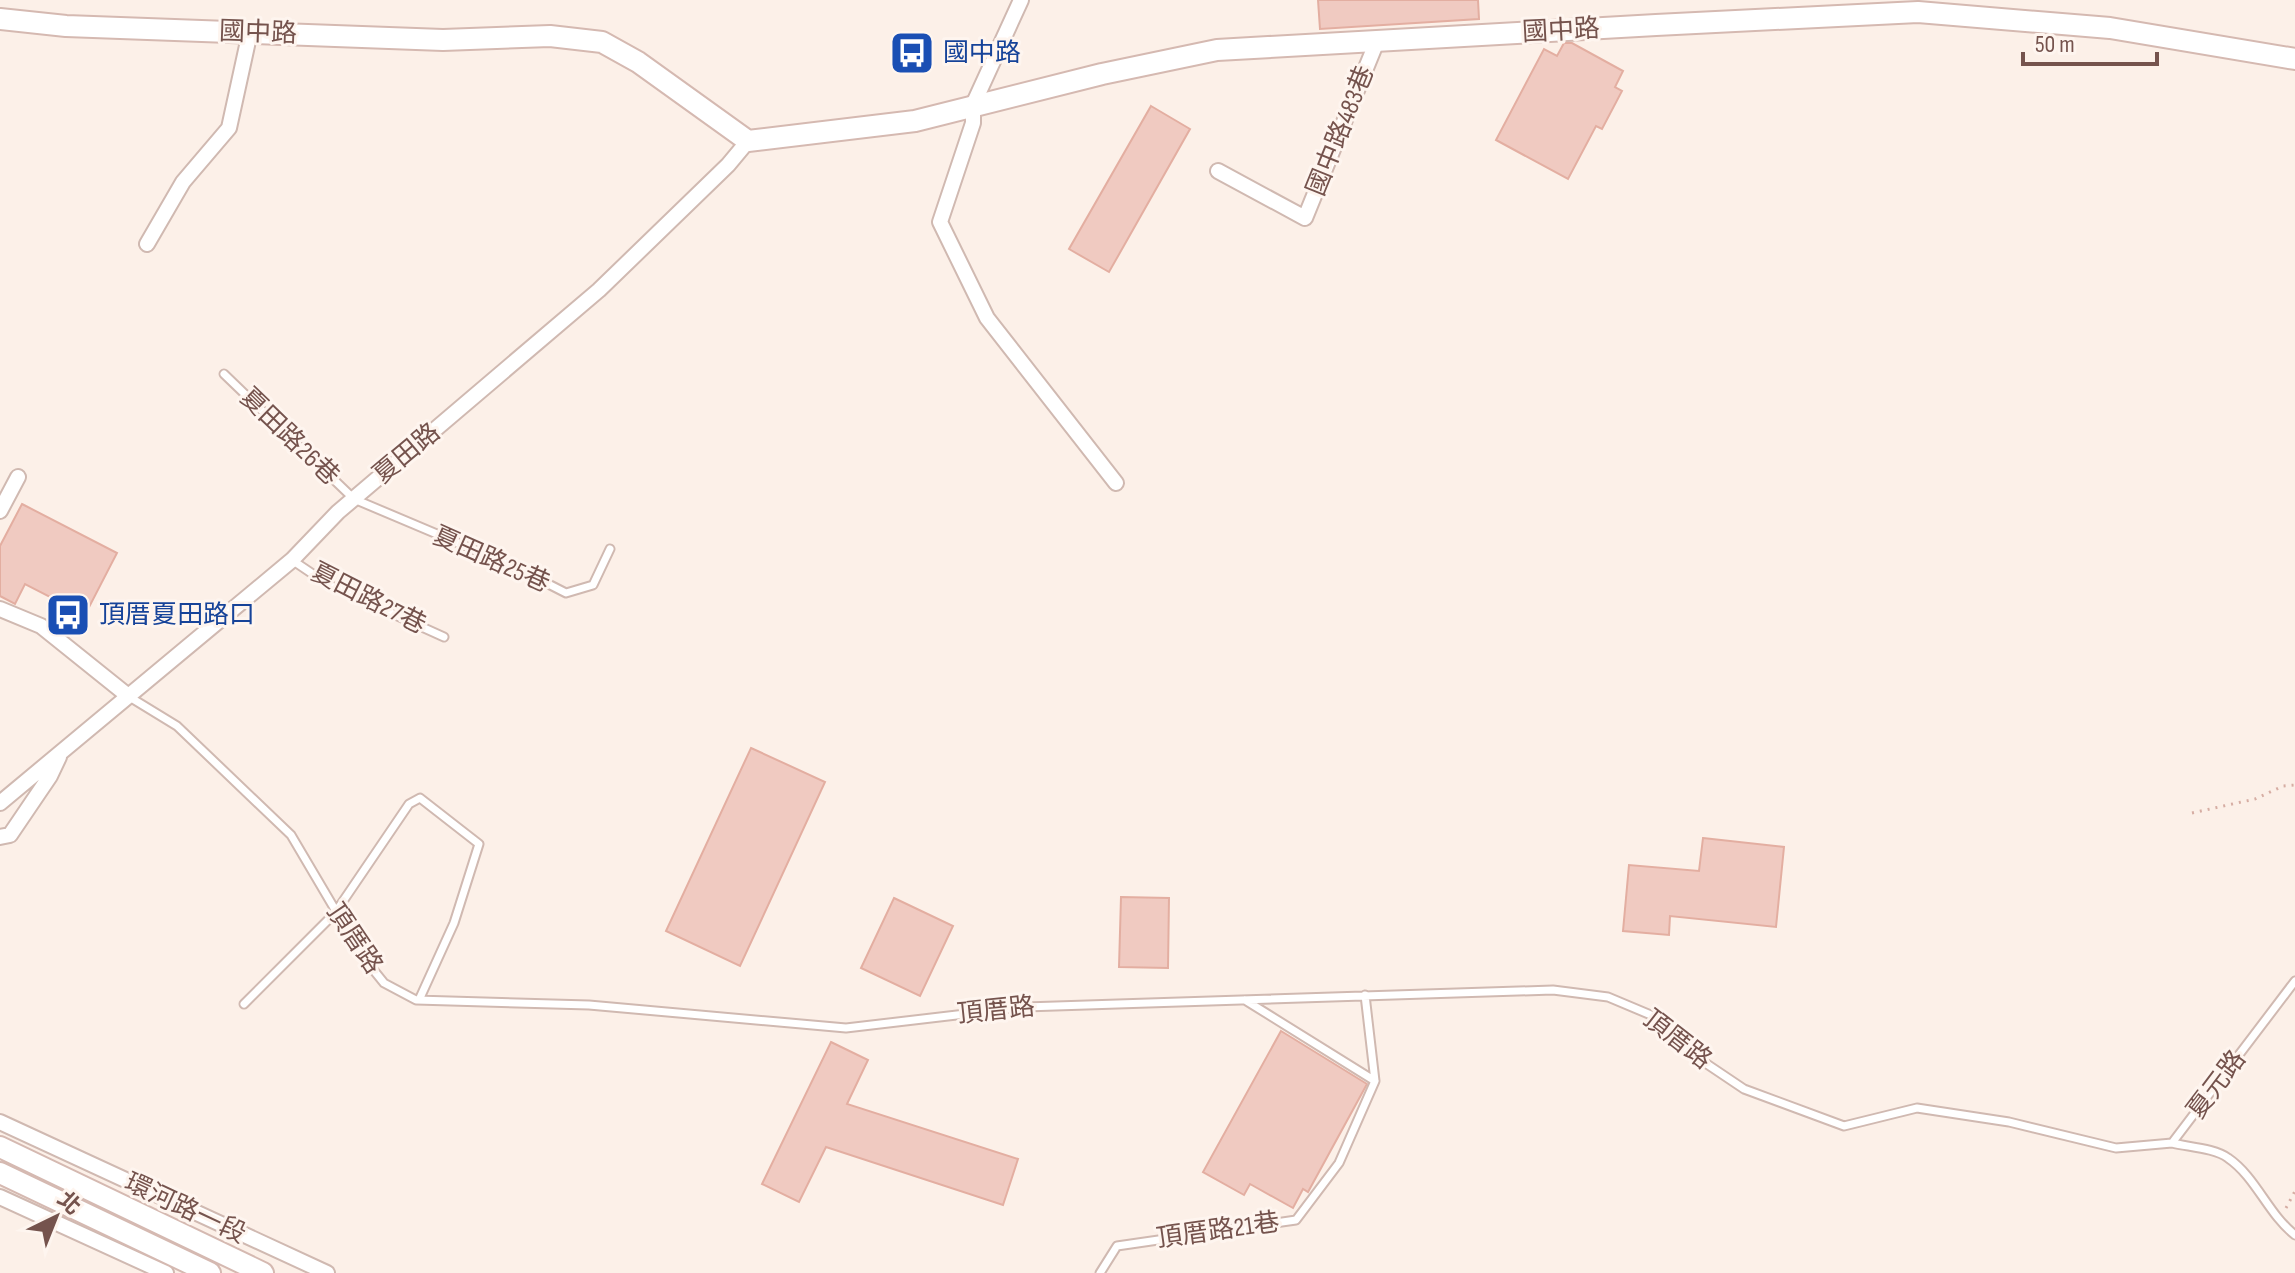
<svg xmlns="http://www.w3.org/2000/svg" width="2295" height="1273" font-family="'Sofia Sans Condensed','Noto Sans TC',sans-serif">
  <rect width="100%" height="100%" fill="#fcf0e8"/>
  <path fill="#f0cac1" stroke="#e3aea1" stroke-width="2" d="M1318 0H1478L1479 19 1320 29Z
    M1564 43H1572L1623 71 1615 87 1622 91 1602 129 1596 126 1568 179 1496 140 1544 49 1557 56Z
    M1151 106 1190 129 1109 272 1069 249Z
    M22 504 117 553 85 615 25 584 15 604 0 596V546Z
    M751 748 825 782 740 966 666 931Z
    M1703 838 1784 847 1776 927 1670 916 1669 935 1623 931 1629 865 1699 871Z
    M1121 897 1169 898 1168 968 1119 967Z
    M894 898 953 926 920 996 861 968Z
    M1281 1031 1367 1084 1308 1192 1303 1189 1293 1208 1250 1184 1244 1195 1203 1172Z
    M831 1042 868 1060 847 1104 1018 1159 1003 1205 826 1147 799 1202 762 1184Z"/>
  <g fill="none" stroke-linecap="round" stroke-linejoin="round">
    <g stroke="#d0b9b1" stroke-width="11">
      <path id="lane" d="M224 374 354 499 515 567 566 593 593 585 610 549
        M292 560 329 585 444 637
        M128 696 177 726 291 835 363 957 384 983 416 1000 589 1005 846 1028 1025 1007 1553 990 1608 997 1658 1018 1686 1050 1744 1089 1844 1126 1917 1108 2009 1122 2116 1148 2172 1143 2295 981
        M1245 1000 1375 1081
        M244 1004 335 913 409 804 420 798 479 844 454 923 419 1000
        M2172 1143C2188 1147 2215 1148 2228 1158 2256 1177 2268 1214 2295 1235
        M1100 1273 1117 1246 1296 1220 1339 1163 1375 1081 1365 995"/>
    </g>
    <g stroke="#d0b9b1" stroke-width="18">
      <path id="street" d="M1021 0 973 105V123L940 222 987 318 1116 483
        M1218 171 1305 218 1377 41
        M147 244 183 182 229 128 250 32
        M0 511 18 477
        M0 609 41 626 127 695
        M0 803 292 560 338 512 599 290 728 165 748 141
        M0 837 10 835 50 776 59 757
        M0 1122 327 1273
        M0 1197 166 1273"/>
    </g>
    <g stroke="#d5b9b1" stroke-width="24">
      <path id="secondary" d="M0 19 66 26 443 40 550 36 602 42 638 62 748 141 915 121 1102 74 1217 50 1656 25 1918 12 2110 28 2295 59
        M0 1147 263 1273
        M0 1173 210 1273"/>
    </g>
    <path stroke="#d6ada3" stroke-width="3" stroke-dasharray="2 6" stroke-linecap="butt" d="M2192 813 2255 799 2283 786 2295 785
      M2286 1208 2295 1191"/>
    <use href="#lane" stroke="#fff" stroke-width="7"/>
    <use href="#street" stroke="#fff" stroke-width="14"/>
    <use href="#secondary" stroke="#fff" stroke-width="20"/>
  </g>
  <defs>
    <g id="bus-square" transform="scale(2.3)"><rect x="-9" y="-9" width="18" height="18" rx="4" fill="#1a4fb4" stroke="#fef5ef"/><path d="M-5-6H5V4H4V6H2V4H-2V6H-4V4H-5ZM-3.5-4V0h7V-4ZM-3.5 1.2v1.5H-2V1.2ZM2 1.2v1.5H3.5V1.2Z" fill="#fff"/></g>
  </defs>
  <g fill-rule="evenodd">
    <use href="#bus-square" x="912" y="53"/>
    <use href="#bus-square" x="68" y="615"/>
  </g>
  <g text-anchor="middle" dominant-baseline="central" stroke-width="6" stroke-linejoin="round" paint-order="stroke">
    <g font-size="26" fill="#75534d" stroke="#fef5ef">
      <text transform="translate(1561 31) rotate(-3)">國中路</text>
      <text transform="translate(258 33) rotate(2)">國中路</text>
      <text transform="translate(1341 131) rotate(-68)">國中路483巷</text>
      <text transform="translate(289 437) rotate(44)">夏田路26巷</text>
      <text transform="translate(407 454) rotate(-40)">夏田路</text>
      <text transform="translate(491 560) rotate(24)">夏田路25巷</text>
      <text transform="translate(368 599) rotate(27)">夏田路27巷</text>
      <text transform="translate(354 939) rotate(56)">頂厝路</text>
      <text transform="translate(996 1011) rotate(-6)">頂厝路</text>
      <text transform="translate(1677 1040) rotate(38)">頂厝路</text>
      <text transform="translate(2217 1085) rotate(-53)">夏元路</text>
      <text transform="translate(185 1209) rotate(25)">環河路一段</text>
      <text transform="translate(1218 1231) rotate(-8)">頂厝路21巷</text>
    </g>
    <g font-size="26" fill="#164399" stroke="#fef5ef" text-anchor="start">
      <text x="943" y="53">國中路</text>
      <text x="99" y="615">頂厝夏田路口</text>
    </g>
  </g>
  <g transform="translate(56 1217) rotate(43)" stroke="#fef5ef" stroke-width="6" paint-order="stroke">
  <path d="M0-6L14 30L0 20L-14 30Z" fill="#75534d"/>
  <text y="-12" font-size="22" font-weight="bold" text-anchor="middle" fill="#75534d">北</text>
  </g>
  <path d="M2023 52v12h134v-12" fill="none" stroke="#75534d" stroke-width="4"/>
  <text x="2035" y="52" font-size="24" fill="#75534d" stroke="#fef5ef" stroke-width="6" paint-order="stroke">50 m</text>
</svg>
